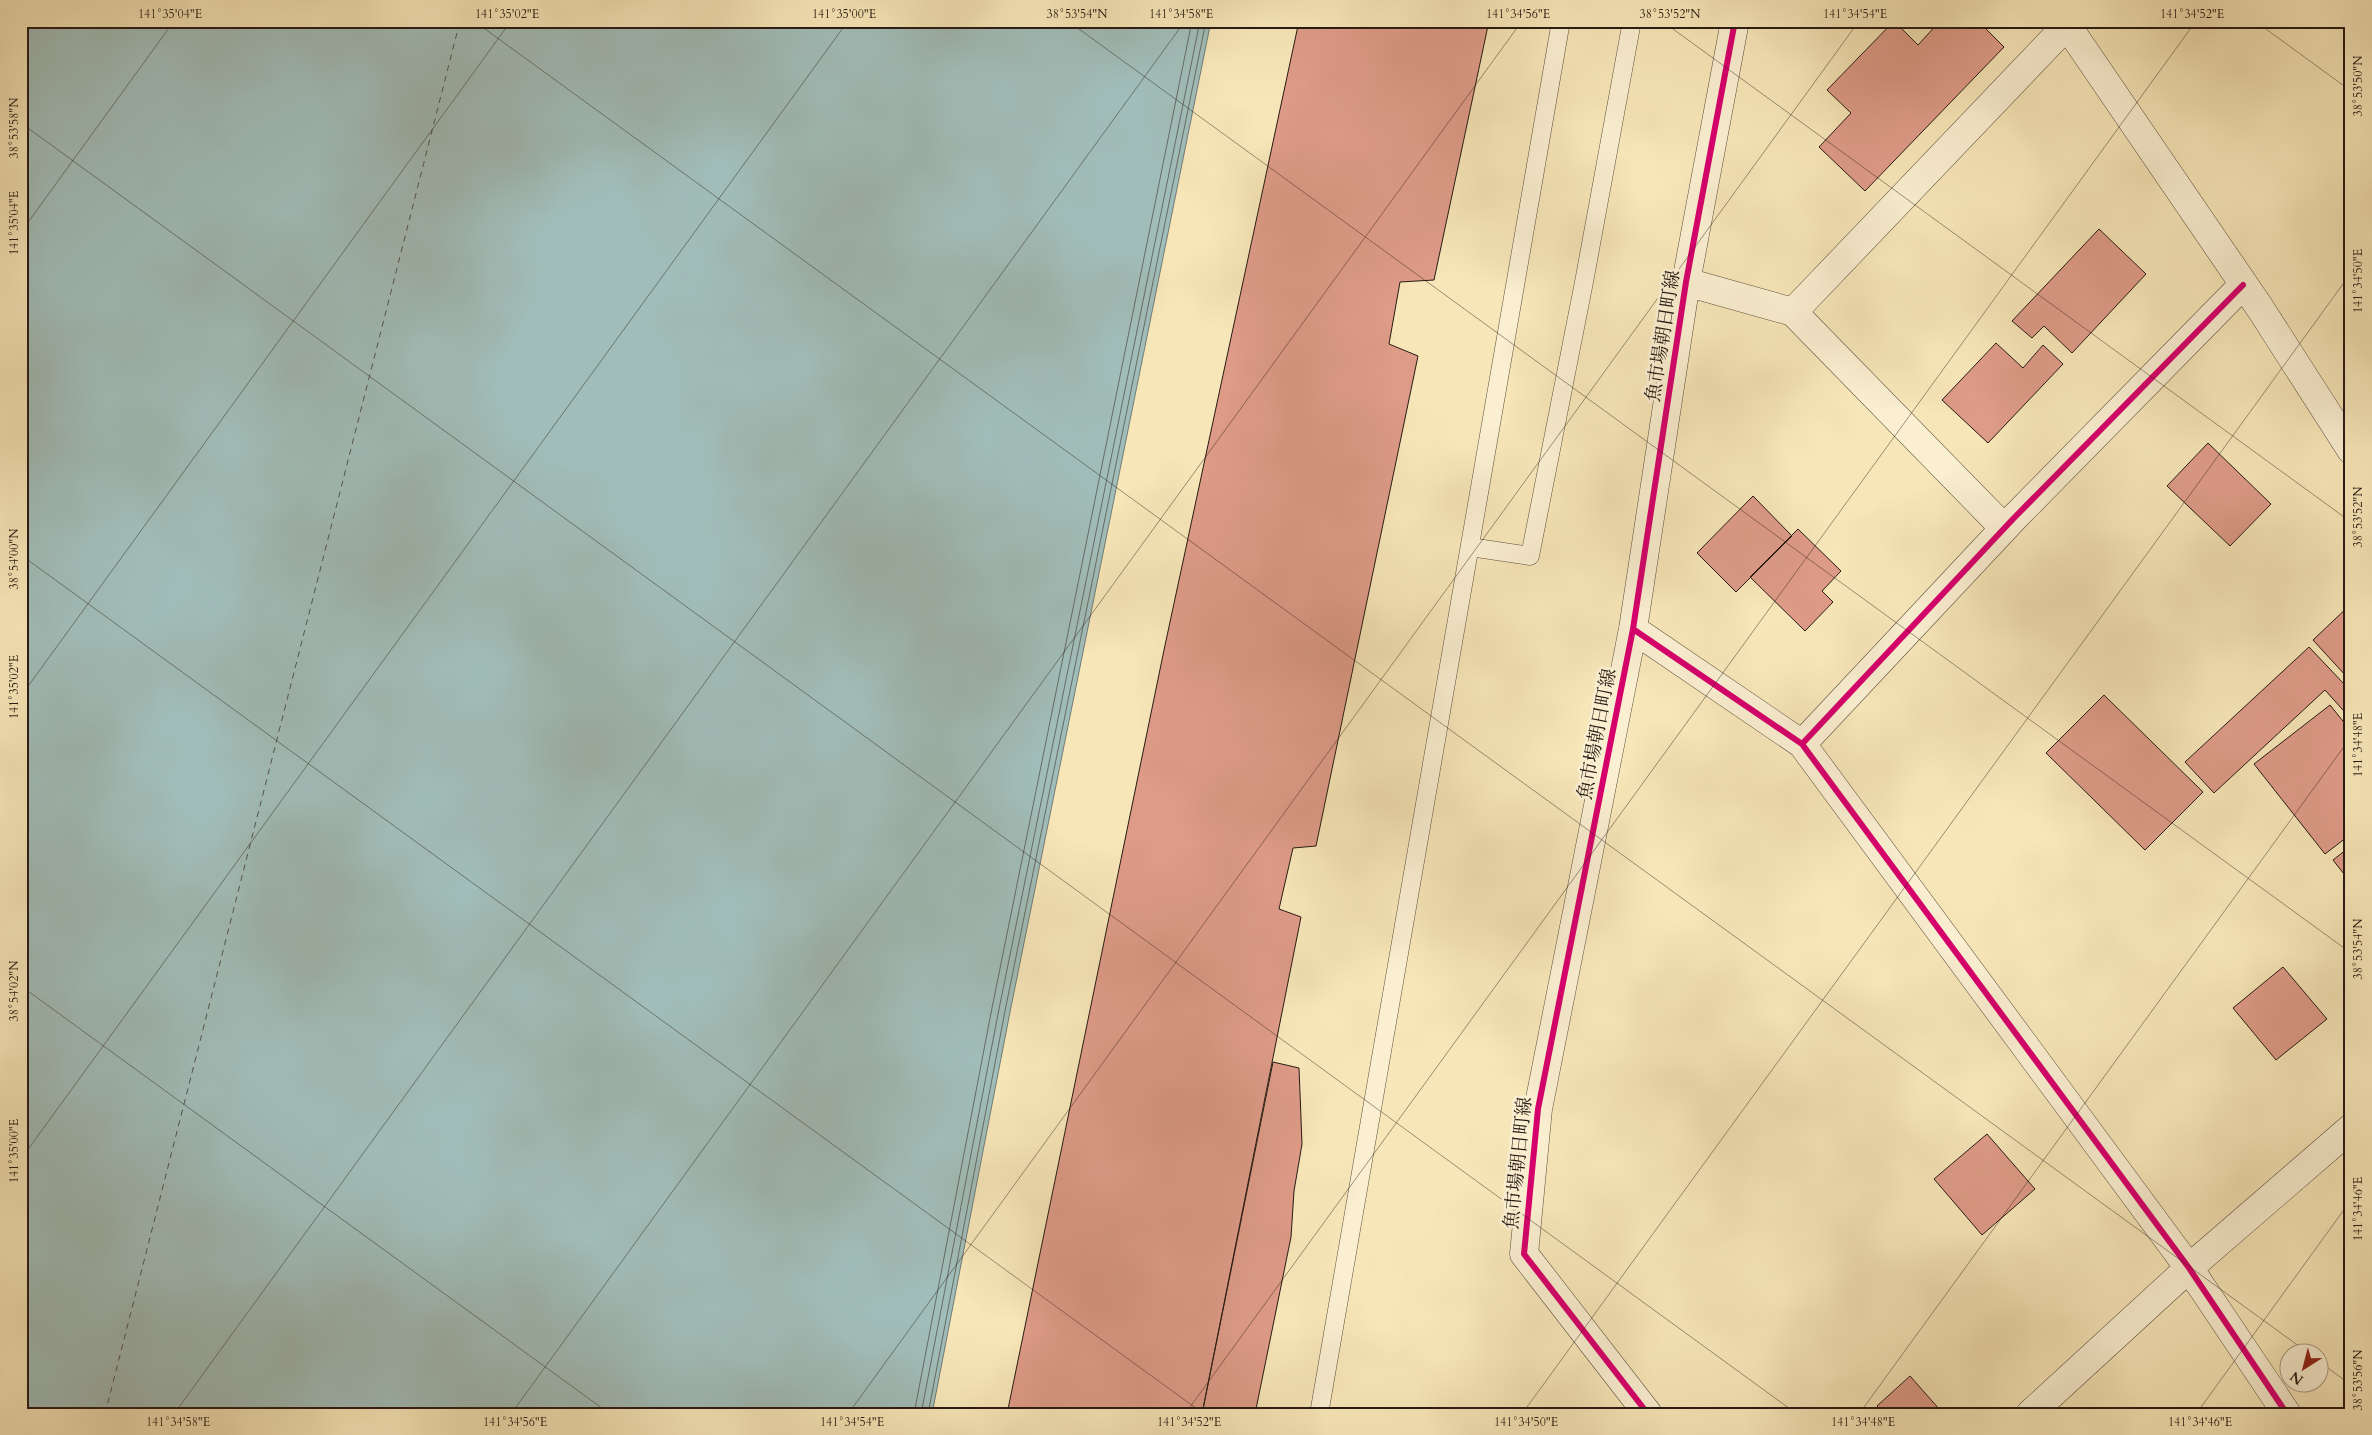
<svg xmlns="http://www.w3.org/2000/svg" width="2372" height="1435" font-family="Cardo,'Noto Serif JP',serif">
  <rect width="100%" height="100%" fill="#f7e6b8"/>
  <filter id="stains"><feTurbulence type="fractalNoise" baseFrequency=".004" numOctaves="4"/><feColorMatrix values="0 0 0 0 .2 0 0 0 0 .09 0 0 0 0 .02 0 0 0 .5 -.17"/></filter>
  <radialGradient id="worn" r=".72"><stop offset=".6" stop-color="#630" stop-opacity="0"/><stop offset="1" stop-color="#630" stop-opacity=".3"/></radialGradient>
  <path fill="#a1bdb9" stroke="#707c77" d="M21 21H1211L1010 1012 932 1414H21Z"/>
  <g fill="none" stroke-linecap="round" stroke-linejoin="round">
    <path stroke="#646c66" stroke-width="1" d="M914 1414 992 1008 1192 21
      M921 1414 999 1009 1200 21
      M928 1414 1005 1011 1206 21"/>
    <path stroke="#52534d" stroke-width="1" stroke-dasharray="6 5" stroke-linecap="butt" d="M105 1414 460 21"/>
  </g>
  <path fill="#de9b88" stroke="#271a13" d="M1299 21H1489L1434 280 1400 282 1389 344 1418 356 1316 846 1293 848 1279 909 1301 917 1202 1414H1007L1164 650Z
    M1894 21 1918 45 1940 21H1978L2004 47 1865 191 1819 147 1851 113 1827 90Z
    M2099 229 2146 274 2072 353 2044 326 2032 338 2012 321Z
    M1996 343 2023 368 2043 345 2063 364 1988 443 1942 400Z
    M2208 443 2271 504 2230 546 2167 486Z
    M1753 496 1792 536 1736 592 1697 553Z
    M1798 529 1841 571 1822 591 1833 602 1805 631 1750 577Z
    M2351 604V672L2346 676 2313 640Z
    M2309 647 2345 685 2351 680V719L2325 690 2214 793 2185 762Z
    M2104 695 2203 792 2145 850 2046 753Z
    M2330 705 2351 731V834L2325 854 2254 764Z
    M2351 846V883L2333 860Z
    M2283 967 2327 1019 2276 1060 2233 1008Z
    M1273 1062 1299 1068 1302 1144 1294 1191 1291 1237 1255 1414H1202Z
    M1987 1134 2035 1189 1982 1235 1934 1179Z
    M1910 1376 1940 1410 1936 1414H1884L1877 1406Z"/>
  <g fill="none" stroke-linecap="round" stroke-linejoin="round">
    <g stroke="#5b4d3c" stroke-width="19">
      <path id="lane" d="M1470 547 1530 556 1584 282 1632 21
        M1319 1414 1561 21"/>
    </g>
    <g stroke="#5b4d3c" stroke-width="29">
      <path id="street" d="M2064 21 2260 308 2351 450
        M1686 282 1793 312 2071 21
        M1793 312 2004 528
        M1633 629 1802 744 2189 1268 2287 1414
        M1802 744 2013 519 2243 285
        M1648 1414 1524 1254 1538 1109 1633 629 1686 282 1735 21
        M2030 1414 2189 1268 2351 1128"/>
    </g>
    <use href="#lane" stroke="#faefd1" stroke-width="18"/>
    <use href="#street" stroke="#faefd1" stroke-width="28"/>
    <g stroke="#faefd1" stroke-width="9">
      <path id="cycleway" d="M1633 629 1802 744 2189 1268 2287 1414
        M1802 744 2013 519 2243 285
        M1648 1414 1524 1254 1538 1109 1633 629 1686 282 1735 21"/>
    </g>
    <use href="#cycleway" stroke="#d6006c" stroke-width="6"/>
  </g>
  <path fill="none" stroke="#271a13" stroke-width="1" stroke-opacity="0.45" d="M474 21 2307 1352M1068 21 2351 953M1662 21 2351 522M2255 21 2351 91M21 123 1797 1414M21 232 174 21M21 555 1204 1414M21 696 511 21M21 986 610 1414M21 1159 848 21M2320 1362 2351 1385M174 1414 1185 21M511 1414 1522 21M848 1414 1859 21M1185 1414 2196 21M1522 1414 2351 273M1859 1414 2351 737M2196 1414 2351 1200"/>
  <g text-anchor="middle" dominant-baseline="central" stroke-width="5" stroke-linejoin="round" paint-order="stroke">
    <g font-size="19" fill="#271a13" stroke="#faefd1">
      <text transform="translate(1663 336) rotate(-81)">魚市場朝日町線</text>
      <text transform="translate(1597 734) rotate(-79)">魚市場朝日町線</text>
      <text transform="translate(1518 1163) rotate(-84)">魚市場朝日町線</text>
    </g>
  </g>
  <rect width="2372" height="1435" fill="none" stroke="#f7e6b8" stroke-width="55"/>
  <g transform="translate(2304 1368) rotate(216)"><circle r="24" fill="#faefd1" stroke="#a69a85"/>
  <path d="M0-4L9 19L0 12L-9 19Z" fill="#8f2418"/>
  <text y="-8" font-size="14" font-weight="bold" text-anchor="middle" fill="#271a13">N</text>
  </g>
  <rect x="28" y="28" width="2316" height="1380" fill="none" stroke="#271a13" stroke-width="2"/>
  <g font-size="12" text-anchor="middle" fill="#271a13">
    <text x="170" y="18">141°35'04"E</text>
    <text x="507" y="18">141°35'02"E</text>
    <text x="844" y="18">141°35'00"E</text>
    <text x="1077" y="18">38°53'54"N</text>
    <text x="1181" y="18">141°34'58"E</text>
    <text x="1518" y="18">141°34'56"E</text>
    <text x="1670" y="18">38°53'52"N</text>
    <text x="1855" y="18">141°34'54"E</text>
    <text x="2192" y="18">141°34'52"E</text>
    <text transform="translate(2358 86) rotate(-90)" y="4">38°53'50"N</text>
    <text transform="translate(14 128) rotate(-90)" y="4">38°53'58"N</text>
    <text transform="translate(14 223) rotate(-90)" y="4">141°35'04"E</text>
    <text transform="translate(2358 281) rotate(-90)" y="4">141°34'50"E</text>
    <text transform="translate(2358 517) rotate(-90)" y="4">38°53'52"N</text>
    <text transform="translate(14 559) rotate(-90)" y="4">38°54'00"N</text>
    <text transform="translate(14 687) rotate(-90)" y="4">141°35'02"E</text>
    <text transform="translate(2358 745) rotate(-90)" y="4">141°34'48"E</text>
    <text transform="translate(2358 949) rotate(-90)" y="4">38°53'54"N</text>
    <text transform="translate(14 991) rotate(-90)" y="4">38°54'02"N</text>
    <text transform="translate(14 1151) rotate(-90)" y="4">141°35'00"E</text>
    <text transform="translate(2358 1209) rotate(-90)" y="4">141°34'46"E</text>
    <text transform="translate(2358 1380) rotate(-90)" y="4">38°53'56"N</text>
    <text x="178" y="1426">141°34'58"E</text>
    <text x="515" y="1426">141°34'56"E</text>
    <text x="852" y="1426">141°34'54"E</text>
    <text x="1189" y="1426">141°34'52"E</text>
    <text x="1526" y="1426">141°34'50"E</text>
    <text x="1863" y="1426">141°34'48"E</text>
    <text x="2200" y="1426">141°34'46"E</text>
  </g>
  <rect width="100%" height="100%" filter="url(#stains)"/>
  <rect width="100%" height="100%" fill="url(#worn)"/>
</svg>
